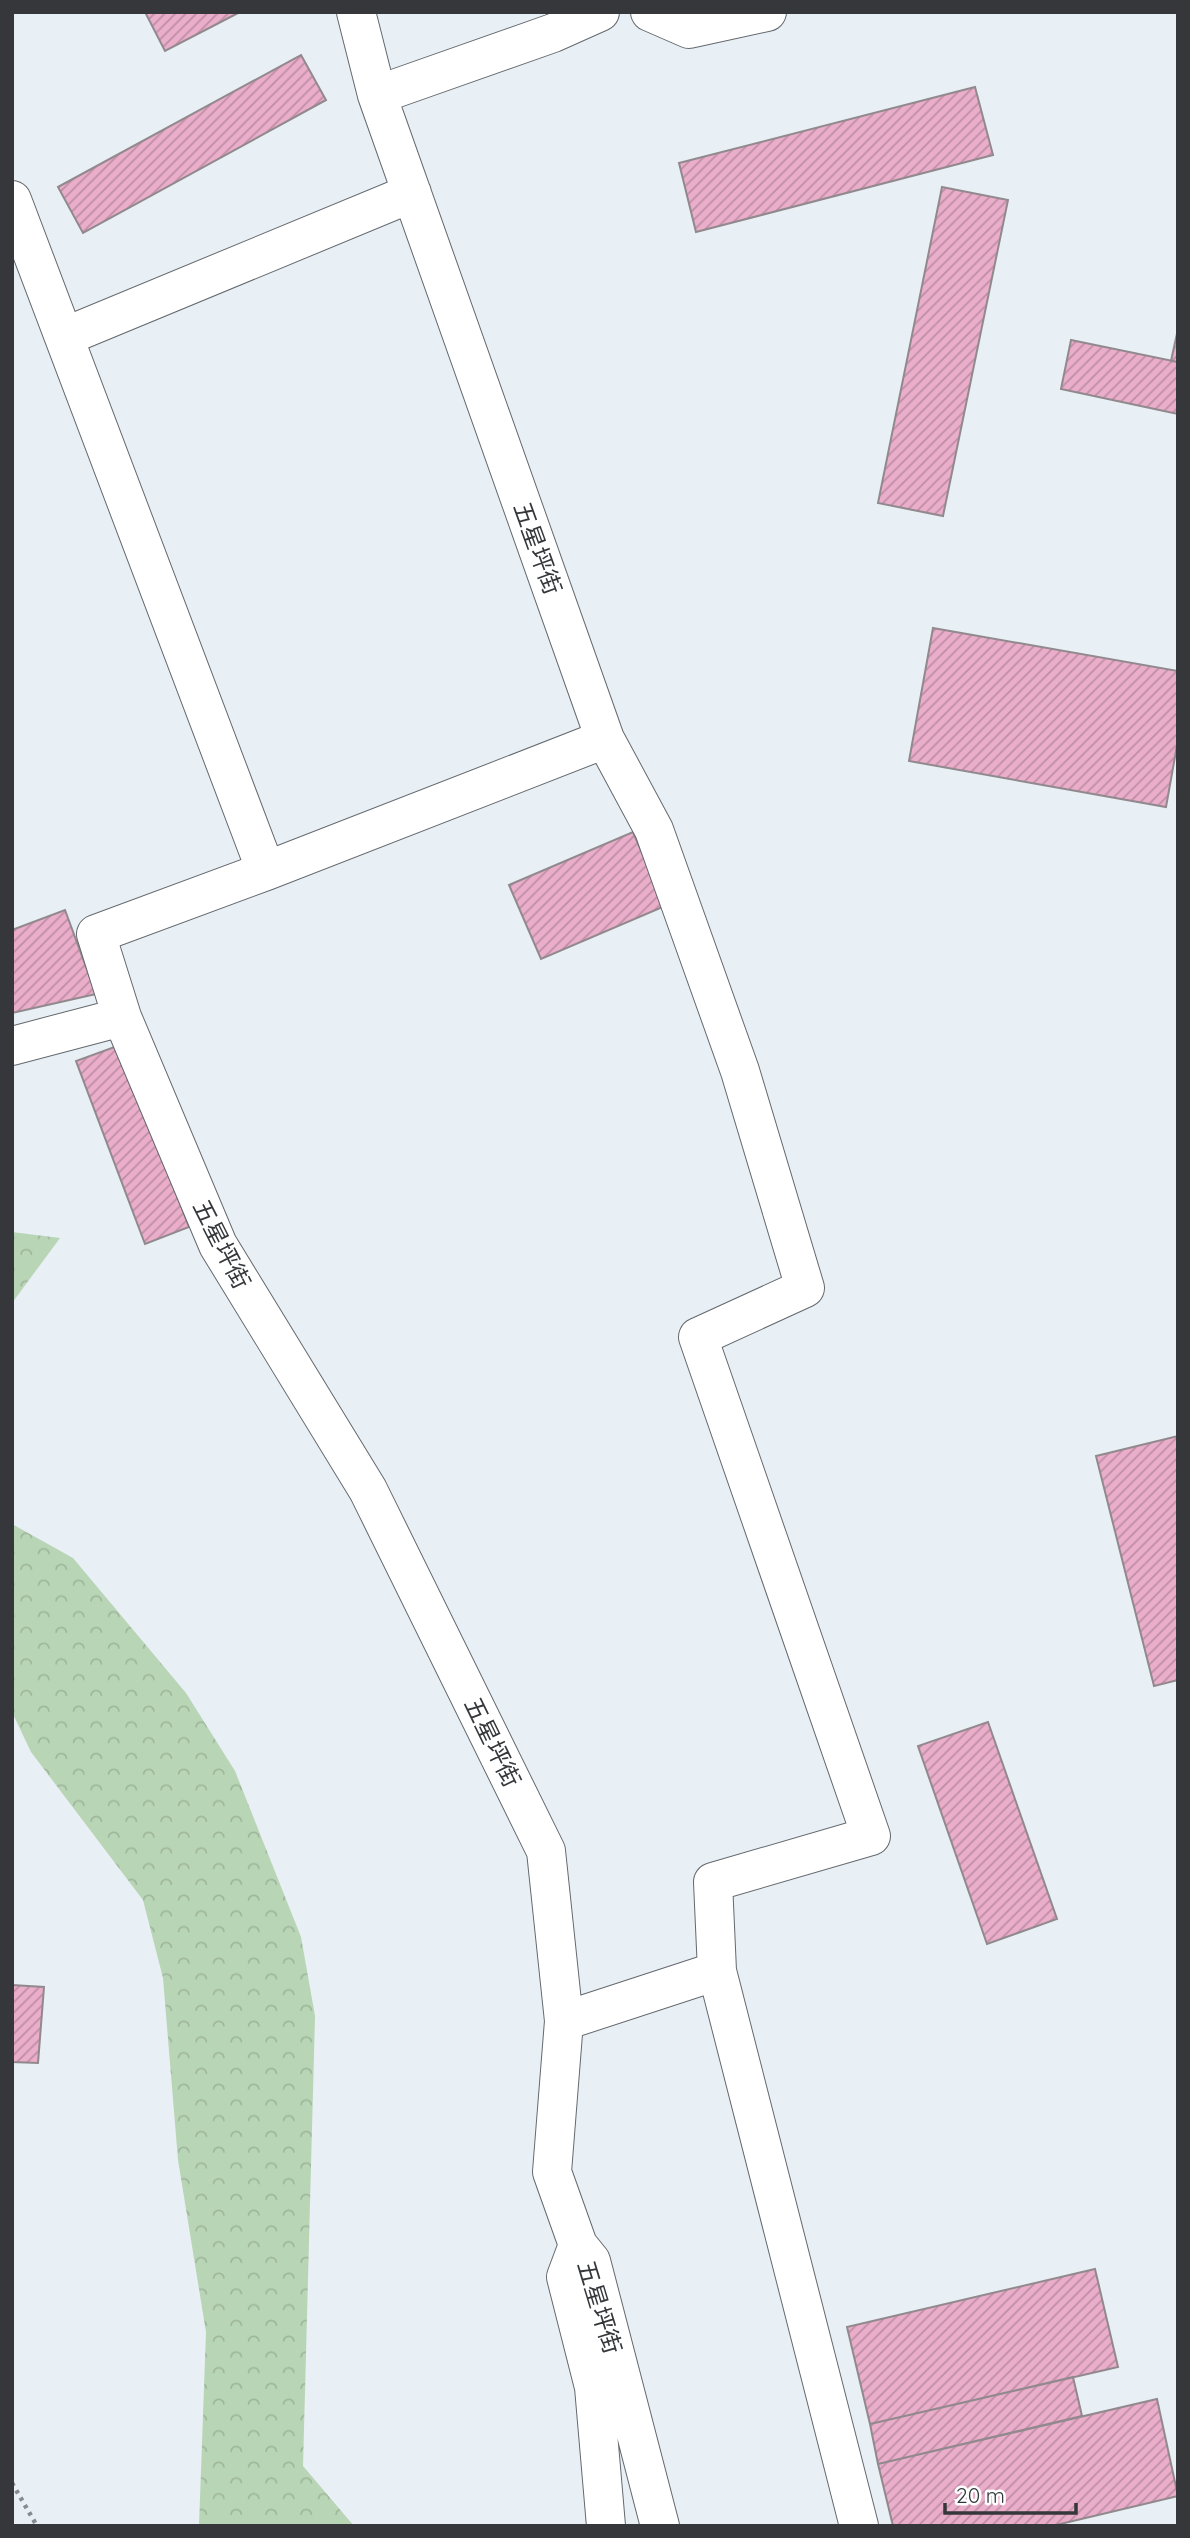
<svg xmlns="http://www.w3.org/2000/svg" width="1190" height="2538" font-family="Quicksand,'Noto Sans SC',sans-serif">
  <defs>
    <pattern id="forest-crowns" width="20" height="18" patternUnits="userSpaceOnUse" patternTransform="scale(1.75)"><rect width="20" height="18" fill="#b8d5b5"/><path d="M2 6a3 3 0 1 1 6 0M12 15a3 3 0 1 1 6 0" fill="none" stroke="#9fb79c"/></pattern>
    <pattern id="building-hatch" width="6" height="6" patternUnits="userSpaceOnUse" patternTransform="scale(1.75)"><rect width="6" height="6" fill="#eaadca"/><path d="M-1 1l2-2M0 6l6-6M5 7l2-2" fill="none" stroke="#be8ea5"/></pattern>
  </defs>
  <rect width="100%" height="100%" fill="#e8eff5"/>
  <path fill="url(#forest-crowns)" d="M12 1232 60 1238 12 1303Z
    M12 1524 73 1558 186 1693 235 1771 301 1937 315 2016 303 2466 354 2526H199L206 2332 178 2160 163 1978 143 1900 31 1752 12 1712Z"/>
  <path fill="url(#building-hatch)" stroke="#91898d" stroke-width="2" d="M145 12H240L165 51Z
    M301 55 326 100 83 233 58 187Z
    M975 87 993 155 696 232 679 163Z
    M942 187 1008 200 943 516 878 503Z
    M1178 329V362L1171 361Z
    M1071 340 1178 362V414L1061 389Z
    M933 628 1178 671V740L1166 807 909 761Z
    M633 832 665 906 541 959 509 885Z
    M65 910 96 994 12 1013V930Z
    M120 1045 189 1227 145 1244 76 1061Z
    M1178 1436V1680L1154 1686 1096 1456Z
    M988 1722 1057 1919 987 1944 918 1746Z
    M12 1985 44 1987 38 2063 12 2062Z
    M1095 2269 1118 2367 870 2424 847 2327Z
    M1073 2377 1082 2416 878 2464 870 2424Z
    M1157 2399 1178 2496 1052 2526H893L878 2464Z"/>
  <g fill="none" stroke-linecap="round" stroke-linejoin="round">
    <g stroke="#64696e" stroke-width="40">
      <path id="minor" d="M356 12 377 95 605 739 266 871 96 934 122 1017 218 1245 368 1490 546 1851 564 2021 552 2172 578 2245 591 2261 660 2526
        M650 12 689 29 767 12
        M377 95 553 33 600 12
        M12 200 266 871
        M64 337 412 193
        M605 739 654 830 740 1071 805 1288 698 1337 871 1836 713 1882 717 1971 859 2526
        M12 1046 122 1017
        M564 2021 717 1971
        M578 2245 566 2277 594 2387 606 2526"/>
    </g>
    <path stroke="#878b8f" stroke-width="4.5" stroke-dasharray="3.5 5" stroke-linecap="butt" d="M12 2483 37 2526"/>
    <use href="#minor" stroke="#fff" stroke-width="38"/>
  </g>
  <g text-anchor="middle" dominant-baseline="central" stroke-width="7" stroke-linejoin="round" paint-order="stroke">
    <g font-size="24" fill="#35373a" stroke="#fff">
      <text transform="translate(538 548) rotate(70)">五星坪街</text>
      <text transform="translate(222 1244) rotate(63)">五星坪街</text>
      <text transform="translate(493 1742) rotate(64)">五星坪街</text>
      <text transform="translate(600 2307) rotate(73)">五星坪街</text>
    </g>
  </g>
  <rect width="1190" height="2538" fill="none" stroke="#35373a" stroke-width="28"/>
  <path d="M945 2503v10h131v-10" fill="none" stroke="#35373a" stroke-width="3.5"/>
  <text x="956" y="2503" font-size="21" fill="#35373a" stroke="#ffffff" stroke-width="5" paint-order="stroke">20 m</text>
</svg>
